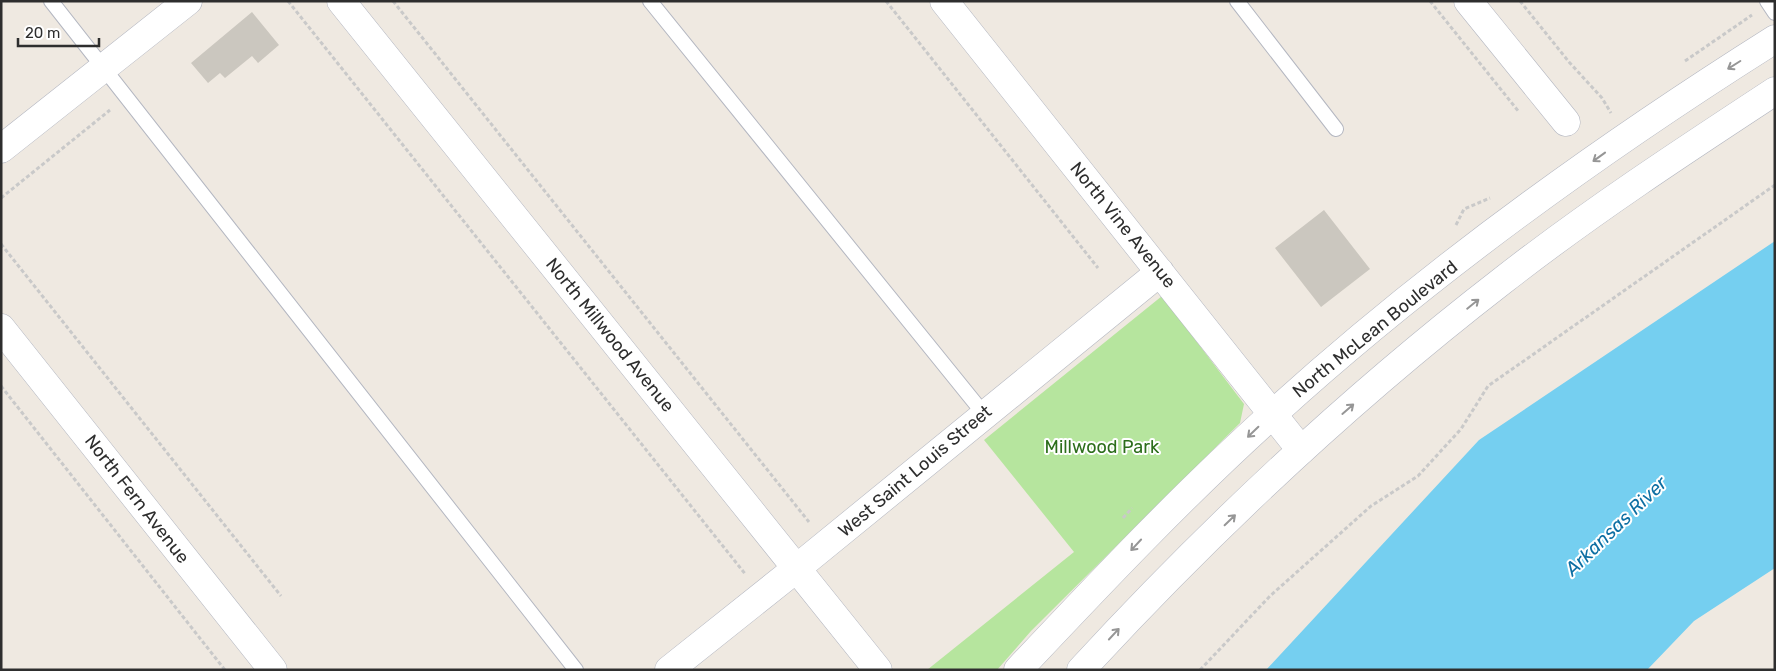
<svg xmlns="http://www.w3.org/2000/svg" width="1776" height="671" font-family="Rubik,sans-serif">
  <rect width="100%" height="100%" fill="#efe9e1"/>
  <path fill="#b6e59e" d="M1162 296 1244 404 1240 423 1031 631 997 670H927L1074 552 984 440Z"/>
  <path fill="#75cff0" d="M1775 241V568L1694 621 1647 670H1266L1479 440Z"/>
  <path fill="#cbc7bf" d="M252 12 279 45 258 63 252 56 225 78 220 73 208 83 191 63Z
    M1324 210 1370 269 1321 307 1275 248Z"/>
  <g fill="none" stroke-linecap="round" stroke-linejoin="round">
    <g stroke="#b4b7c1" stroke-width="16">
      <path id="lane" d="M51 1 576 670
        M650 1 984 414
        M1237 1 1336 129
        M1767 1 1775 13"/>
    </g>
    <g stroke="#b4b7c1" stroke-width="29">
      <path id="street" d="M341 1 878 670
        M944 1 1301 450
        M1468 1 1566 122
        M1 149 188 1
        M1 328 273 670
        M669 670 797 568 1160 272"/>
    </g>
    <g stroke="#b4b7c1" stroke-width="29">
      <path id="secondary" d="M1018 670C1101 582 1184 494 1274 413 1428 273 1599 150 1775 39
        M1081 670C1210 530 1352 397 1502 281 1589 213 1682 152 1775 91"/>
    </g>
    <path stroke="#c9c9c9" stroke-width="3" stroke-dasharray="4 2.5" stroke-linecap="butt" d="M288 1 746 575
      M393 1 809 522
      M886 1 1098 268
      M1430 1 1519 112
      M1520 1 1569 62 1602 98 1611 113
      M1685 61 1752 15
      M1 198 110 110
      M1456 225 1464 209 1490 198
      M1 244 281 596
      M1 386 225 670
      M1123 518 1132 508
      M1200 670 1270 596 1371 506 1418 476 1461 429 1488 386 1775 185"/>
    <use href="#lane" stroke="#fff" stroke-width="14"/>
    <use href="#street" stroke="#fff" stroke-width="28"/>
    <use href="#secondary" stroke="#fff" stroke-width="28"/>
  </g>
  <defs><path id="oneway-shaft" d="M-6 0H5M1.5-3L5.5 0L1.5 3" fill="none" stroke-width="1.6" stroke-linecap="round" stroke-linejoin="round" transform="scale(1.25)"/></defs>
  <g stroke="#969696">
    <use href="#oneway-shaft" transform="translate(1734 65) rotate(148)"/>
    <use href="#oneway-shaft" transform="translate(1599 157) rotate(144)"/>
    <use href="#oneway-shaft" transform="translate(1473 304) rotate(-39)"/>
    <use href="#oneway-shaft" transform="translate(1348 409) rotate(-41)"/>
    <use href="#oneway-shaft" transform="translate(1253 432) rotate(136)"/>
    <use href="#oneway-shaft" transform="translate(1230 520) rotate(-44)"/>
    <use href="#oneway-shaft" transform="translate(1136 545) rotate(133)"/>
    <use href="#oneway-shaft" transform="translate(1114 634) rotate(-47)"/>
  </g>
  <g text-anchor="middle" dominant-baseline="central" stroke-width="4" stroke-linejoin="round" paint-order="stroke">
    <g font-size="18" fill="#2e2e2e" stroke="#fff">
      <text transform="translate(1123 225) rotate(51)">North Vine Avenue</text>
      <text transform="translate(1375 329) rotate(-39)">North McLean Boulevard</text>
      <text transform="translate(610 335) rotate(51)">North Millwood Avenue</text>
      <text transform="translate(915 471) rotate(-40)">West Saint Louis Street</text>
      <text transform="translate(137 499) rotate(52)">North Fern Avenue</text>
    </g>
    <g font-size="18" fill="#2c6e1b" stroke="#fff">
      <text x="1102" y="447">Millwood Park</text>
    </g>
    <g font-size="19" font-style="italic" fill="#0d6fa3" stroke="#fff">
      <text transform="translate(1616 526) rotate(-44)">Arkansas River</text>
    </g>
  </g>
  <rect width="1776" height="671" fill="none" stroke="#2e2e2e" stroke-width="5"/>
  <path d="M18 38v8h81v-8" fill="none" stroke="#2e2e2e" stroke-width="2.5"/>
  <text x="25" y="38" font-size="15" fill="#2e2e2e" stroke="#ffffff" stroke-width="4" paint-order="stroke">20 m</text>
</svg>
